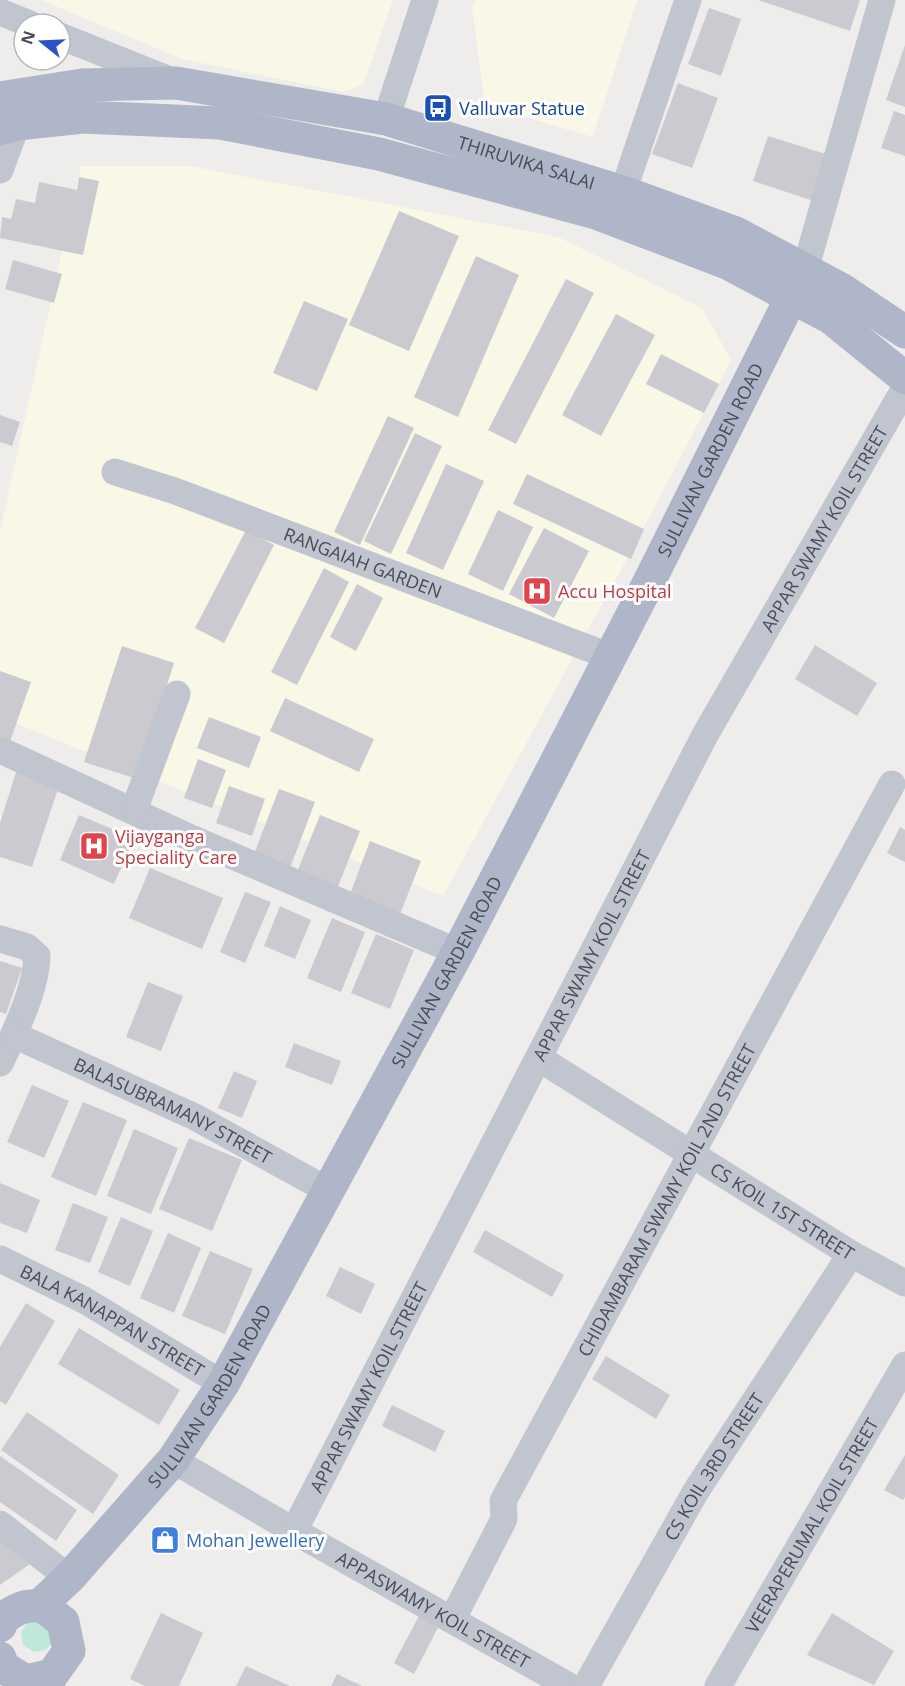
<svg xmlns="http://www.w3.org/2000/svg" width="905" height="1686" font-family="'Open Sans',sans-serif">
  <rect width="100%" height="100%" fill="#eeedec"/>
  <path fill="#f9f7e6" d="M41 0H393L363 85 343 92 182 59Z
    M475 0H637L593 137 485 105 472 8Z
    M81 166H190L558 237 702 308 731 360 649 518 443 896 0 717V532Z"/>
  <path fill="#bee8d7" d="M41 1620 54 1640 46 1650 34 1652 23 1645 21 1632 29 1622Z"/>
  <path fill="#cacad0" d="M758 0H860L850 31Z
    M709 8 741 19 721 76 688 64Z
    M905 45V107L886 100Z
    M678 83 718 98 692 168 652 154Z
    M894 111 905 115V156L881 148Z
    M768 136 835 157 820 203 753 181Z
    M79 177 99 181 83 255 0 238 2 217 11 219 16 199 35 203 39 182 77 190Z
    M399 211 459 236 409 351 349 325Z
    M476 256 519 275 458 417 414 397Z
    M13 260 62 274 54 303 5 289Z
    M566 279 594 293 516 444 488 430Z
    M304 301 348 319 317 391 273 373Z
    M616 314 655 335 601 436 562 415Z
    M661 354 719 384 704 413 646 384Z
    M0 415 20 422 12 446 0 442Z
    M388 416 414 428 360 545 334 532Z
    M415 433 442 446 391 554 364 541Z
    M446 464 484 481 443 570 406 553Z
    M527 474 644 529 631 559 513 504Z
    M498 510 533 527 503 591 468 574Z
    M544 528 589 551 554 618 509 594Z
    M246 530 274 545 224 643 195 628Z
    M324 568 349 582 297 685 271 672Z
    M357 584 383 598 356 651 330 637Z
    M815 645 877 683 857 716 795 679Z
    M122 646 174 663 137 779 84 762Z
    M0 671 31 682 9 744 0 741Z
    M285 698 374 739 359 772 270 731Z
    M209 717 261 737 249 768 197 748Z
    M198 759 226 770 212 808 184 798Z
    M17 769 60 783 32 867 0 857V823Z
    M229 786 265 799 252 836 216 823Z
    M279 789 315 802 290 868 254 854Z
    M79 815 134 838 114 884 60 860Z
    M320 815 360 831 337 889 297 872Z
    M900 827 905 830V862L887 853Z
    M370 841 421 861 400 914 350 894Z
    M150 868 223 898 202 949 129 918Z
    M245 892 271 902 245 963 220 952Z
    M280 906 311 920 295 959 264 946Z
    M332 918 365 932 341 992 307 978Z
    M376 934 414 950 390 1009 351 993Z
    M0 961 22 968 6 1014 0 1012Z
    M148 982 183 996 161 1051 126 1037Z
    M294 1043 341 1061 332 1085 285 1067Z
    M234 1071 257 1081 242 1118 218 1108Z
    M32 1085 69 1101 44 1158 7 1142Z
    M83 1102 127 1120 96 1196 51 1177Z
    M134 1129 178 1148 151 1214 107 1196Z
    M189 1138 242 1160 212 1231 159 1209Z
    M0 1183 40 1200 27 1233 0 1223Z
    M73 1203 108 1217 90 1263 55 1250Z
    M121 1217 153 1231 130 1286 98 1272Z
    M485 1230 564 1275 552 1297 473 1252Z
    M168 1233 201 1248 174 1313 140 1298Z
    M210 1251 253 1269 225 1334 182 1316Z
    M340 1267 375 1284 361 1314 326 1296Z
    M26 1303 55 1321 6 1405 0 1401V1347Z
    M79 1328 180 1390 159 1425 58 1364Z
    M606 1356 670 1395 656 1419 592 1379Z
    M392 1405 445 1431 435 1452 382 1426Z
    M27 1412 119 1475 93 1514 1 1450Z
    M905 1455V1497L903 1500 884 1490Z
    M0 1456 77 1510 56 1541 0 1502Z
    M0 1540 30 1564 0 1585Z
    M161 1613 203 1633 179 1686H145L130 1679Z
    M832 1613 894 1651 874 1685 807 1655Z
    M420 1614 440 1624 414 1674 394 1663Z
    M246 1666 290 1686H236Z
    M337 1674 362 1686H331Z"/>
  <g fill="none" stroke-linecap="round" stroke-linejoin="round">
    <g stroke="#c1c5d0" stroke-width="27">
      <path d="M0 12 30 24"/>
      <path d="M60 36 170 80"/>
      <path d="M386 119 425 0"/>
      <path d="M0 170 17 124"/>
      <path d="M623 192 688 0"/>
      <path d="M805 270 882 0"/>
      <path id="s1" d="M115 472 175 491 609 656"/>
      <path d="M0 750 193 839 458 952"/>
      <path d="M134 810 177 694"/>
      <path d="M0 939 27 947 37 956C36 989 15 1033 0 1063"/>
      <path id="s2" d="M14 1035 195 1117 329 1191"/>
      <path id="s3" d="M540 1059 851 1254 905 1283"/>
      <path id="s4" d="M0 1259 84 1300 223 1384"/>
      <path id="s5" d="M173 1460 294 1531 569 1686"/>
      <path d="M0 1524 69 1578"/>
      <path id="s6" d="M294 1531 705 735 905 388"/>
      <path id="s7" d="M452 1620 504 1519 503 1501 892 784"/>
      <path id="s8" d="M586 1686 696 1491 851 1254"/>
      <path id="s9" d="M718 1686 905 1365"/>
    </g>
    <g stroke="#aeb6c8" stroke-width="33">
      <path id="s10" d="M0 98 82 85 176 83 386 119 623 192 736 233 841 289 905 332"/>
      <path d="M0 129 17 124 83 117 220 123 379 154 596 213 727 263 831 318 905 378"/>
      <path id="s11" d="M39 1606 69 1578 173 1460 223 1384 458 952 650 580 805 270"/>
      <path d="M0 1626C5 1613 24 1604 38 1606 46 1607 56 1617 63 1622L69 1651 52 1675"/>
      <path d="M0 1658 3 1667 26 1681 52 1675"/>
    </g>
  </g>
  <defs>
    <g id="bus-square" transform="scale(1.5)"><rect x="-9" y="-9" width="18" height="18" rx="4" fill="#1a4fb4" stroke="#fff"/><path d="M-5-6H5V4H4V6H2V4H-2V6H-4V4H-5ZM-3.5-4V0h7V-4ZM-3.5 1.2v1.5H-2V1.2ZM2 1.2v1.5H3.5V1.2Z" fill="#fff"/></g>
    <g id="hospital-square" transform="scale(1.5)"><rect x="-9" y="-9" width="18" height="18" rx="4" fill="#e0444e" stroke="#fff"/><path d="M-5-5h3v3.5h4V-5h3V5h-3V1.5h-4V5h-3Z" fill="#fff"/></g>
    <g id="shop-square" transform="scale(1.5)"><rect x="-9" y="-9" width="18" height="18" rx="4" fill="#3f7fe0" stroke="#fff"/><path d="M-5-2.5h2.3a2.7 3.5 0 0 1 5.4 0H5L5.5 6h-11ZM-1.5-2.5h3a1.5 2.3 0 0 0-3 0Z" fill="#fff"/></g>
  </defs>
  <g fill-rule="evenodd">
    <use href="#bus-square" x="438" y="108"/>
    <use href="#hospital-square" x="537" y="591"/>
    <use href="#hospital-square" x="94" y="846"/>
    <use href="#shop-square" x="165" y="1540"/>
  </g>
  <g text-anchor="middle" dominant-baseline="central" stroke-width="6" stroke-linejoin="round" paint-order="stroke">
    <g font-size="18" fill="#164399" stroke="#fff" text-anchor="start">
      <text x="459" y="108">Valluvar Statue</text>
    </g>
    <g font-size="18" fill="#474c57" stroke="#fff">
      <text stroke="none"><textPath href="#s10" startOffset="537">THIRUVIKA SALAI</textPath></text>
      <text stroke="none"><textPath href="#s11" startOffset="1334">SULLIVAN GARDEN ROAD</textPath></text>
      <text stroke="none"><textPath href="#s6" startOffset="1134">APPAR SWAMY KOIL STREET</textPath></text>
      <text stroke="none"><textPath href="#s1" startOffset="264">RANGAIAH GARDEN</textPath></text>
      <text stroke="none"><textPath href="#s6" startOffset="648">APPAR SWAMY KOIL STREET</textPath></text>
      <text stroke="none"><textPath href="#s11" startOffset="758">SULLIVAN GARDEN ROAD</textPath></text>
      <text stroke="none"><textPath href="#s2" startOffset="176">BALASUBRAMANY STREET</textPath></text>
      <text stroke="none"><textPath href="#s7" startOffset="474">CHIDAMBARAM SWAMY KOIL 2ND STREET</textPath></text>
      <text stroke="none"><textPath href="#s3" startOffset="286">CS KOIL 1ST STREET</textPath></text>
      <text stroke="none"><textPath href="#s4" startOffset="128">BALA KANAPPAN STREET</textPath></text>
      <text stroke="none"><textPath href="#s6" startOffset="162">APPAR SWAMY KOIL STREET</textPath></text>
      <text stroke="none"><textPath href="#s11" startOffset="272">SULLIVAN GARDEN ROAD</textPath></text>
      <text stroke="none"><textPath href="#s8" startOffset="254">CS KOIL 3RD STREET</textPath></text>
      <text stroke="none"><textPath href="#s9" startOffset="186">VEERAPERUMAL KOIL STREET</textPath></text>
      <text stroke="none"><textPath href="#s5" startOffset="300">APPASWAMY KOIL STREET</textPath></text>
    </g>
    <g font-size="18" fill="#be3a42" stroke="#fff" text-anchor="start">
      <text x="558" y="591">Accu Hospital</text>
      <text x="115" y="836">Vijayganga<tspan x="115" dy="21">Speciality Care</tspan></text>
    </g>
    <g font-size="18" fill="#366cbe" stroke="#fff" text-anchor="start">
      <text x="186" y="1540">Mohan Jewellery</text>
    </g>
  </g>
  <g transform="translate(42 42) rotate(288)"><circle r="28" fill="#ffffff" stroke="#b5b7bc" stroke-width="1.5"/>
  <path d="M0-4.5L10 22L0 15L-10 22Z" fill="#2d50c7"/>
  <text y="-9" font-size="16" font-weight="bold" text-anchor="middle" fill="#474c57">N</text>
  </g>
</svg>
